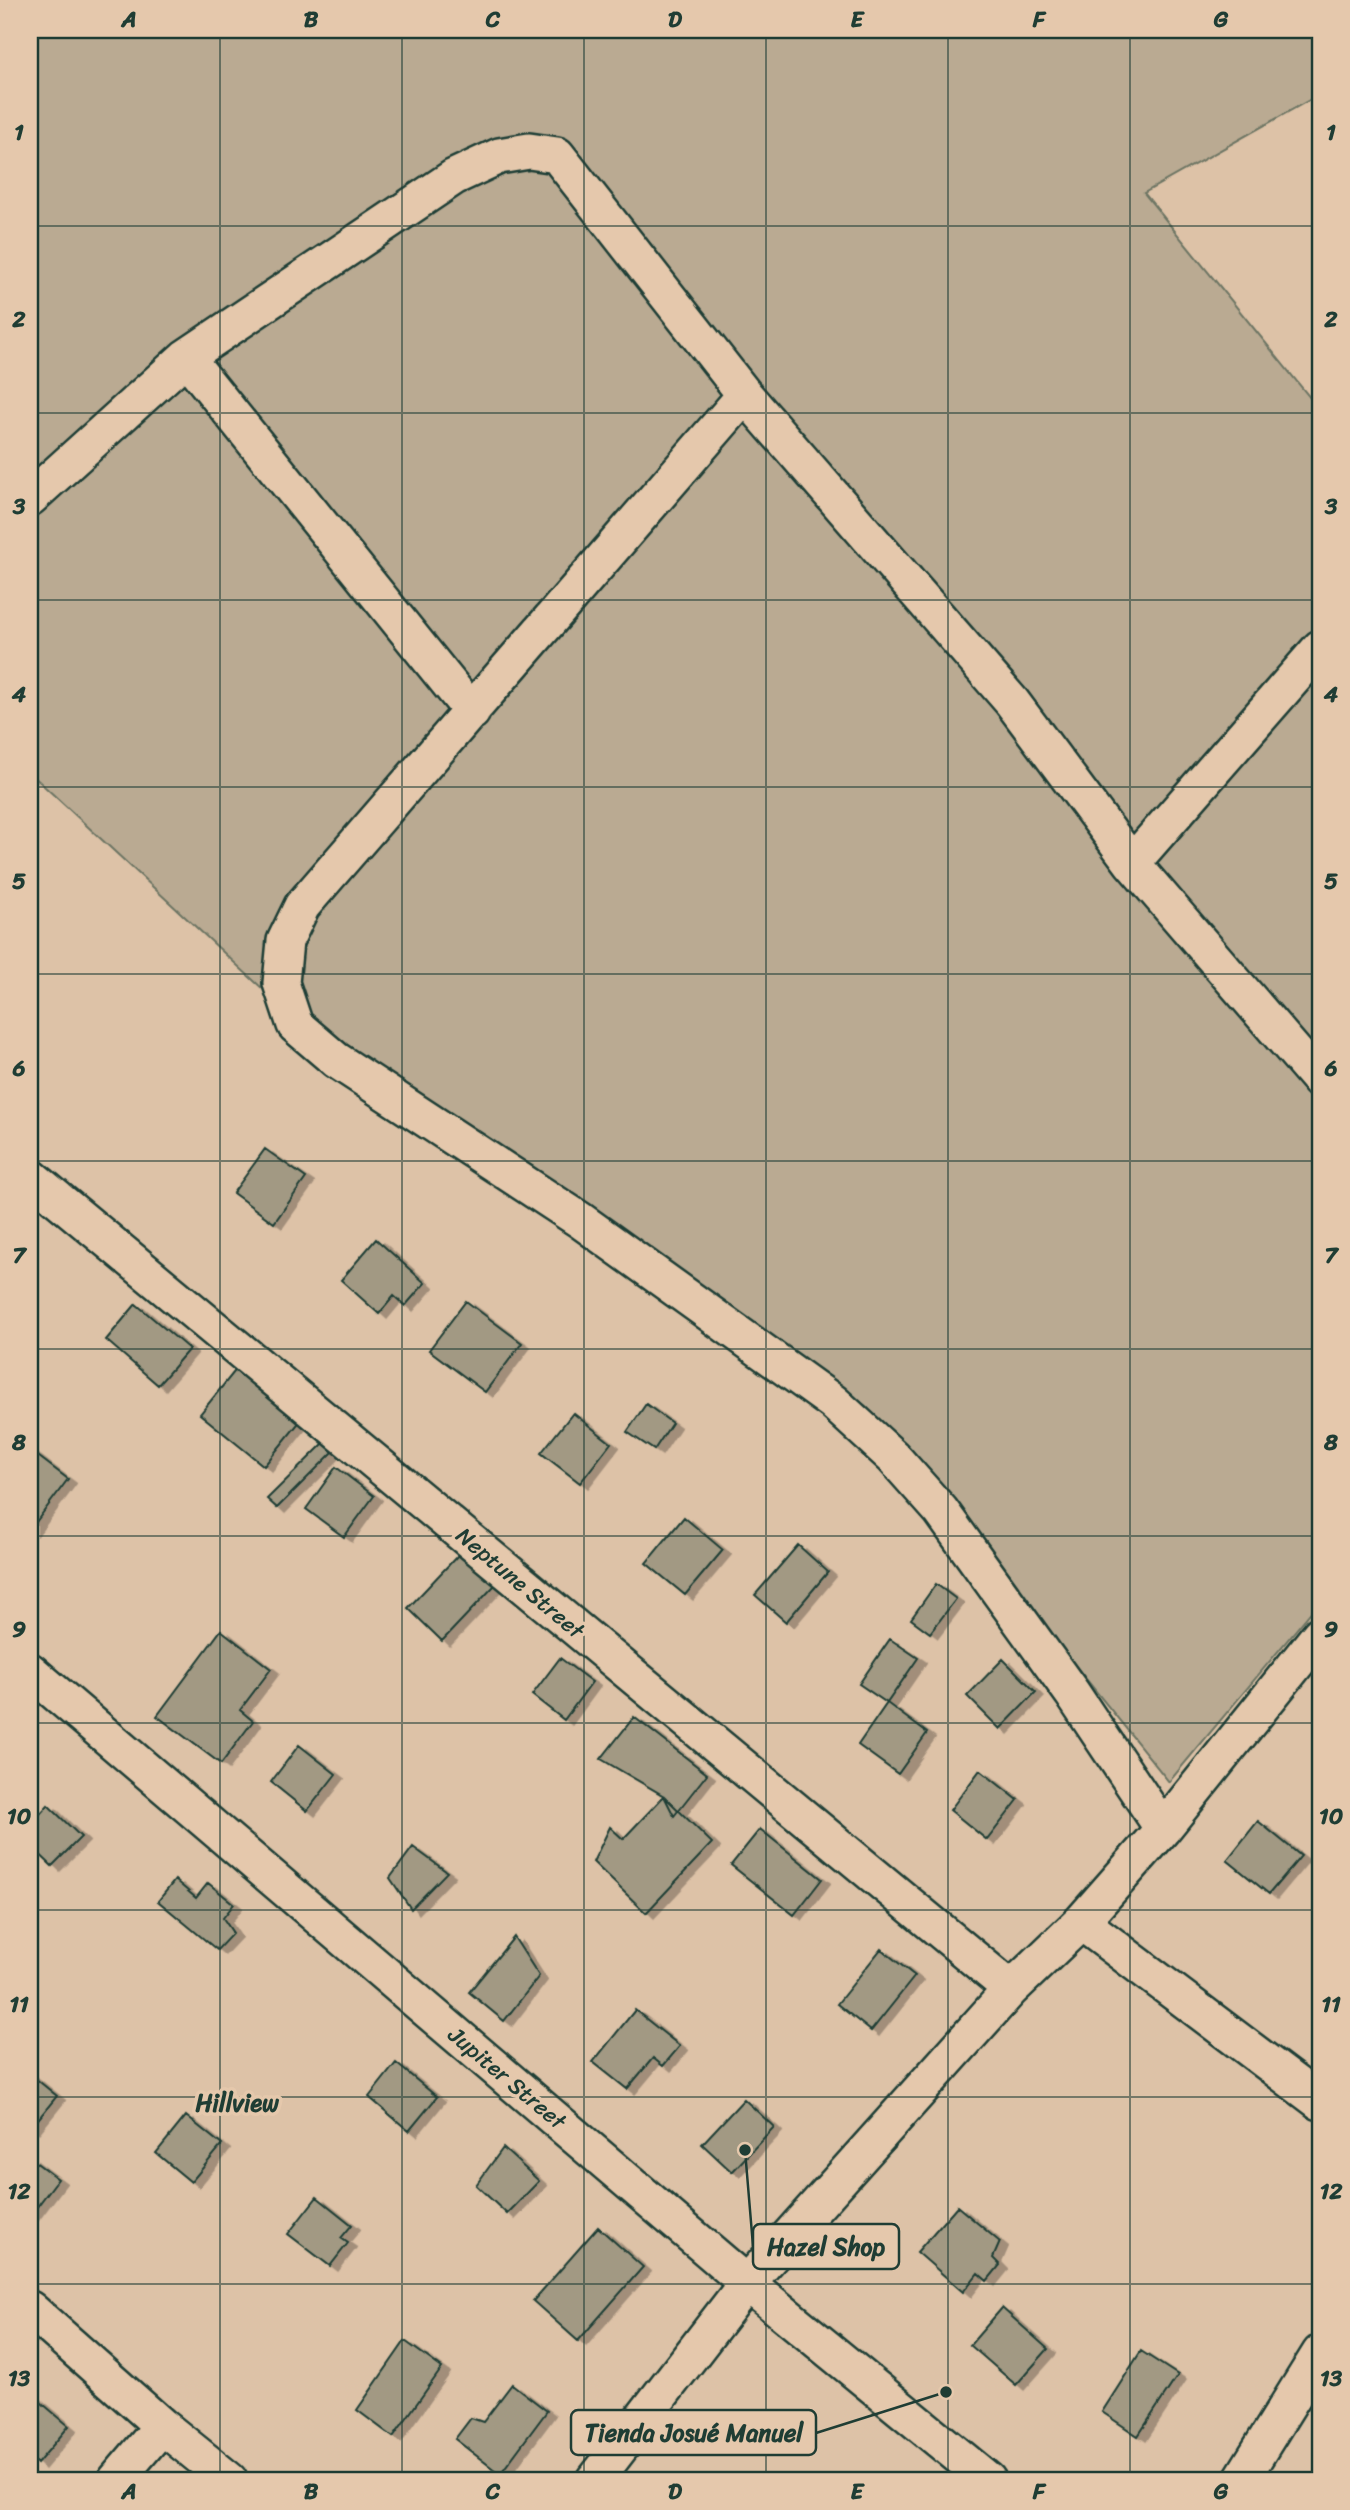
<svg xmlns="http://www.w3.org/2000/svg" width="1350" height="2510" font-family="Sriracha,sans-serif">
  <defs>
    <filter id="shadow"><feDropShadow dx="8" dy="4.5" stdDeviation="0" flood-color="#0004"/></filter>
  </defs>
  <rect width="100%" height="100%" fill="#ddc2a7"/>
  <filter id="ink" filterUnits="userSpaceOnUse"><feTurbulence type="fractalNoise" baseFrequency=".0143" numOctaves="2"/><feDisplacementMap in="SourceGraphic" scale="14" xChannelSelector="R" yChannelSelector="G"/><feConvolveMatrix kernelMatrix="1 2 1 2 8 2 1 2 1" color-interpolation-filters="sRGB"/></filter>
  <g filter="url(#ink)">
    <path fill="#baaa92" stroke="#6c7463" stroke-width="2" d="M30 30H1320V94L1144 193 1320 410V1601L1169 1782 866 1406 278 1003 30 773Z"/>
    <path fill="#a29983" stroke="#1f3d34" stroke-width="2" filter="url(#shadow)" d="M265 1149 306 1178 274 1223 233 1193Z
      M376 1239 425 1283 405 1306 394 1296 379 1314 341 1280Z
      M466 1301 522 1343 485 1392 429 1350Z
      M136 1304 189 1349 158 1385 106 1340Z
      M242 1362 306 1414 264 1466 200 1414Z
      M646 1404 672 1423 654 1450 627 1432Z
      M573 1413 611 1443 580 1483 541 1453Z
      M324 1443 333 1452 277 1508 267 1499Z
      M30 1450 68 1479 30 1530Z
      M336 1467 374 1496 344 1537 306 1509Z
      M684 1517 723 1550 685 1595 646 1563Z
      M798 1545 828 1572 786 1622 755 1595Z
      M460 1553 495 1585 442 1641 408 1608Z
      M936 1584 956 1599 930 1633 911 1619Z
      M221 1630 271 1669 240 1710 253 1721 221 1764 157 1716Z
      M890 1639 918 1658 887 1703 859 1684Z
      M560 1658 592 1682 564 1720 532 1695Z
      M1003 1659 1036 1692 1000 1729 967 1696Z
      M887 1703 927 1733 898 1774 858 1745Z
      M634 1717 707 1774 674 1816 664 1796 601 1759Z
      M299 1745 336 1774 307 1811 271 1782Z
      M980 1770 1018 1800 987 1840 950 1810Z
      M664 1796 712 1843 646 1913 593 1862 610 1827 623 1839Z
      M48 1805 81 1837 52 1866 30 1845V1825Z
      M1258 1821 1301 1856 1269 1894 1227 1860Z
      M760 1829 822 1879 794 1915 731 1865Z
      M413 1847 447 1872 411 1909 390 1878Z
      M175 1880 196 1898 208 1883 234 1904 223 1918 233 1933 217 1950 158 1901Z
      M514 1937 539 1976 504 2021 469 1992Z
      M881 1949 915 1976 871 2031 837 2004Z
      M635 2010 680 2046 663 2066 653 2058 627 2089 593 2062Z
      M396 2063 437 2097 409 2131 369 2097Z
      M30 2074 57 2096 31 2128 30 2127Z
      M744 2099 774 2127 732 2172 702 2144Z
      M186 2116 222 2145 191 2182 156 2153Z
      M503 2148 539 2181 507 2214 476 2185Z
      M30 2158 58 2179 30 2216Z
      M317 2197 352 2225 341 2238 348 2243 330 2266 288 2234Z
      M957 2206 1000 2242 993 2258 1000 2265 987 2281 978 2273 963 2292 917 2252Z
      M598 2227 643 2267 578 2341 533 2301Z
      M1002 2308 1048 2349 1016 2385 970 2345Z
      M405 2341 442 2368 393 2437 357 2410Z
      M1141 2351 1178 2375 1138 2436 1102 2412Z
      M512 2384 547 2411 500 2474 455 2439 471 2418 483 2422Z
      M30 2393 69 2426 37 2464 30 2457Z"/>
    <g fill="none" stroke-linecap="round" stroke-linejoin="round">
      <g stroke="#1f3d34" stroke-width="40">
        <path id="street" d="M186 357 472 712
          M745 395 302 906 285 941 281 983 295 1025 336 1060 580 1220 833 1402 893 1457 941 1511 1072 1693 1163 1829
          M30 498 186 357 454 177 499 156 529 151 557 155 745 395 1012 702 1132 863 1320 1081
          M1132 863 1320 648
          M30 1176 1011 1989
          M30 1671 747 2283 988 2480
          M1081 1922 1320 2102
          M30 2309 162 2426 229 2480
          M116 2480 162 2426
          M595 2480 747 2283 1011 1989 1081 1922 1163 1829 1320 1634
          M1241 2480 1320 2353"/>
      </g>
      <use href="#street" stroke="#e5c8ac" stroke-width="35"/>
    </g>
  </g>
  <path fill="none" stroke="#1f3d34" stroke-width="2" stroke-opacity="0.55" d="M220 30V2480M402 30V2480M584 30V2480M766 30V2480M948 30V2480M1130 30V2480M30 226H1320M30 413H1320M30 600H1320M30 787H1320M30 974H1320M30 1161H1320M30 1349H1320M30 1536H1320M30 1723H1320M30 1910H1320M30 2097H1320M30 2284H1320"/>
  <g text-anchor="middle" dominant-baseline="central" stroke-width="7" stroke-linejoin="round" paint-order="stroke">
    <g font-size="23" fill="#1f3d34" stroke="#e5c8ac">
      <text transform="translate(520 1583) rotate(40)">Neptune Street</text>
      <text transform="translate(507 2078) rotate(40)">Jupiter Street</text>
    </g>
    <g font-size="24" font-weight="bold" fill="#1f3d34" stroke="#e5c8ac">
      <text x="237" y="2103">Hillview</text>
    </g>
  </g>
  <path fill="none" stroke="#1f3d34" stroke-width="2.5" d="M745 2150L753 2246M946 2392L816 2433"/>
  <g fill="#1f3d34" stroke="#e5c8ac" stroke-width="2.5">
    <circle cx="745" cy="2150" r="7"/>
    <circle cx="946" cy="2392" r="7"/>
  </g>
  <g fill="#e5c8ac" stroke="#1f3d34" stroke-width="2.5">
    <rect x="753" y="2224" width="146" height="45" rx="7"/>
    <rect x="571" y="2410" width="245" height="45" rx="7"/>
  </g>
  <g font-size="24" text-anchor="middle" font-weight="bold" fill="#1f3d34">
    <text x="826" y="2255">Hazel Shop</text>
    <text x="694" y="2441">Tienda Josué Manuel</text>
  </g>
  <rect width="1350" height="2510" fill="none" stroke="#e5c8ac" stroke-width="77"/>
  <rect x="38" y="38" width="1274" height="2434" fill="none" stroke="#1f3d34" stroke-width="2.5"/>
  <g font-size="23" text-anchor="middle" font-weight="bold" fill="#1f3d34">
    <text x="129" y="27">A</text>
    <text x="311" y="27">B</text>
    <text x="493" y="27">C</text>
    <text x="675" y="27">D</text>
    <text x="857" y="27">E</text>
    <text x="1039" y="27">F</text>
    <text x="1221" y="27">G</text>
    <text x="19" y="140">1</text>
    <text x="1331" y="140">1</text>
    <text x="19" y="327">2</text>
    <text x="1331" y="327">2</text>
    <text x="19" y="514">3</text>
    <text x="1331" y="514">3</text>
    <text x="19" y="702">4</text>
    <text x="1331" y="702">4</text>
    <text x="19" y="889">5</text>
    <text x="1331" y="889">5</text>
    <text x="19" y="1076">6</text>
    <text x="1331" y="1076">6</text>
    <text x="19" y="1263">7</text>
    <text x="1331" y="1263">7</text>
    <text x="19" y="1450">8</text>
    <text x="1331" y="1450">8</text>
    <text x="19" y="1637">9</text>
    <text x="1331" y="1637">9</text>
    <text x="19" y="1824">10</text>
    <text x="1331" y="1824">10</text>
    <text x="19" y="2012">11</text>
    <text x="1331" y="2012">11</text>
    <text x="19" y="2199">12</text>
    <text x="1331" y="2199">12</text>
    <text x="19" y="2386">13</text>
    <text x="1331" y="2386">13</text>
    <text x="129" y="2499">A</text>
    <text x="311" y="2499">B</text>
    <text x="493" y="2499">C</text>
    <text x="675" y="2499">D</text>
    <text x="857" y="2499">E</text>
    <text x="1039" y="2499">F</text>
    <text x="1221" y="2499">G</text>
  </g>
</svg>
